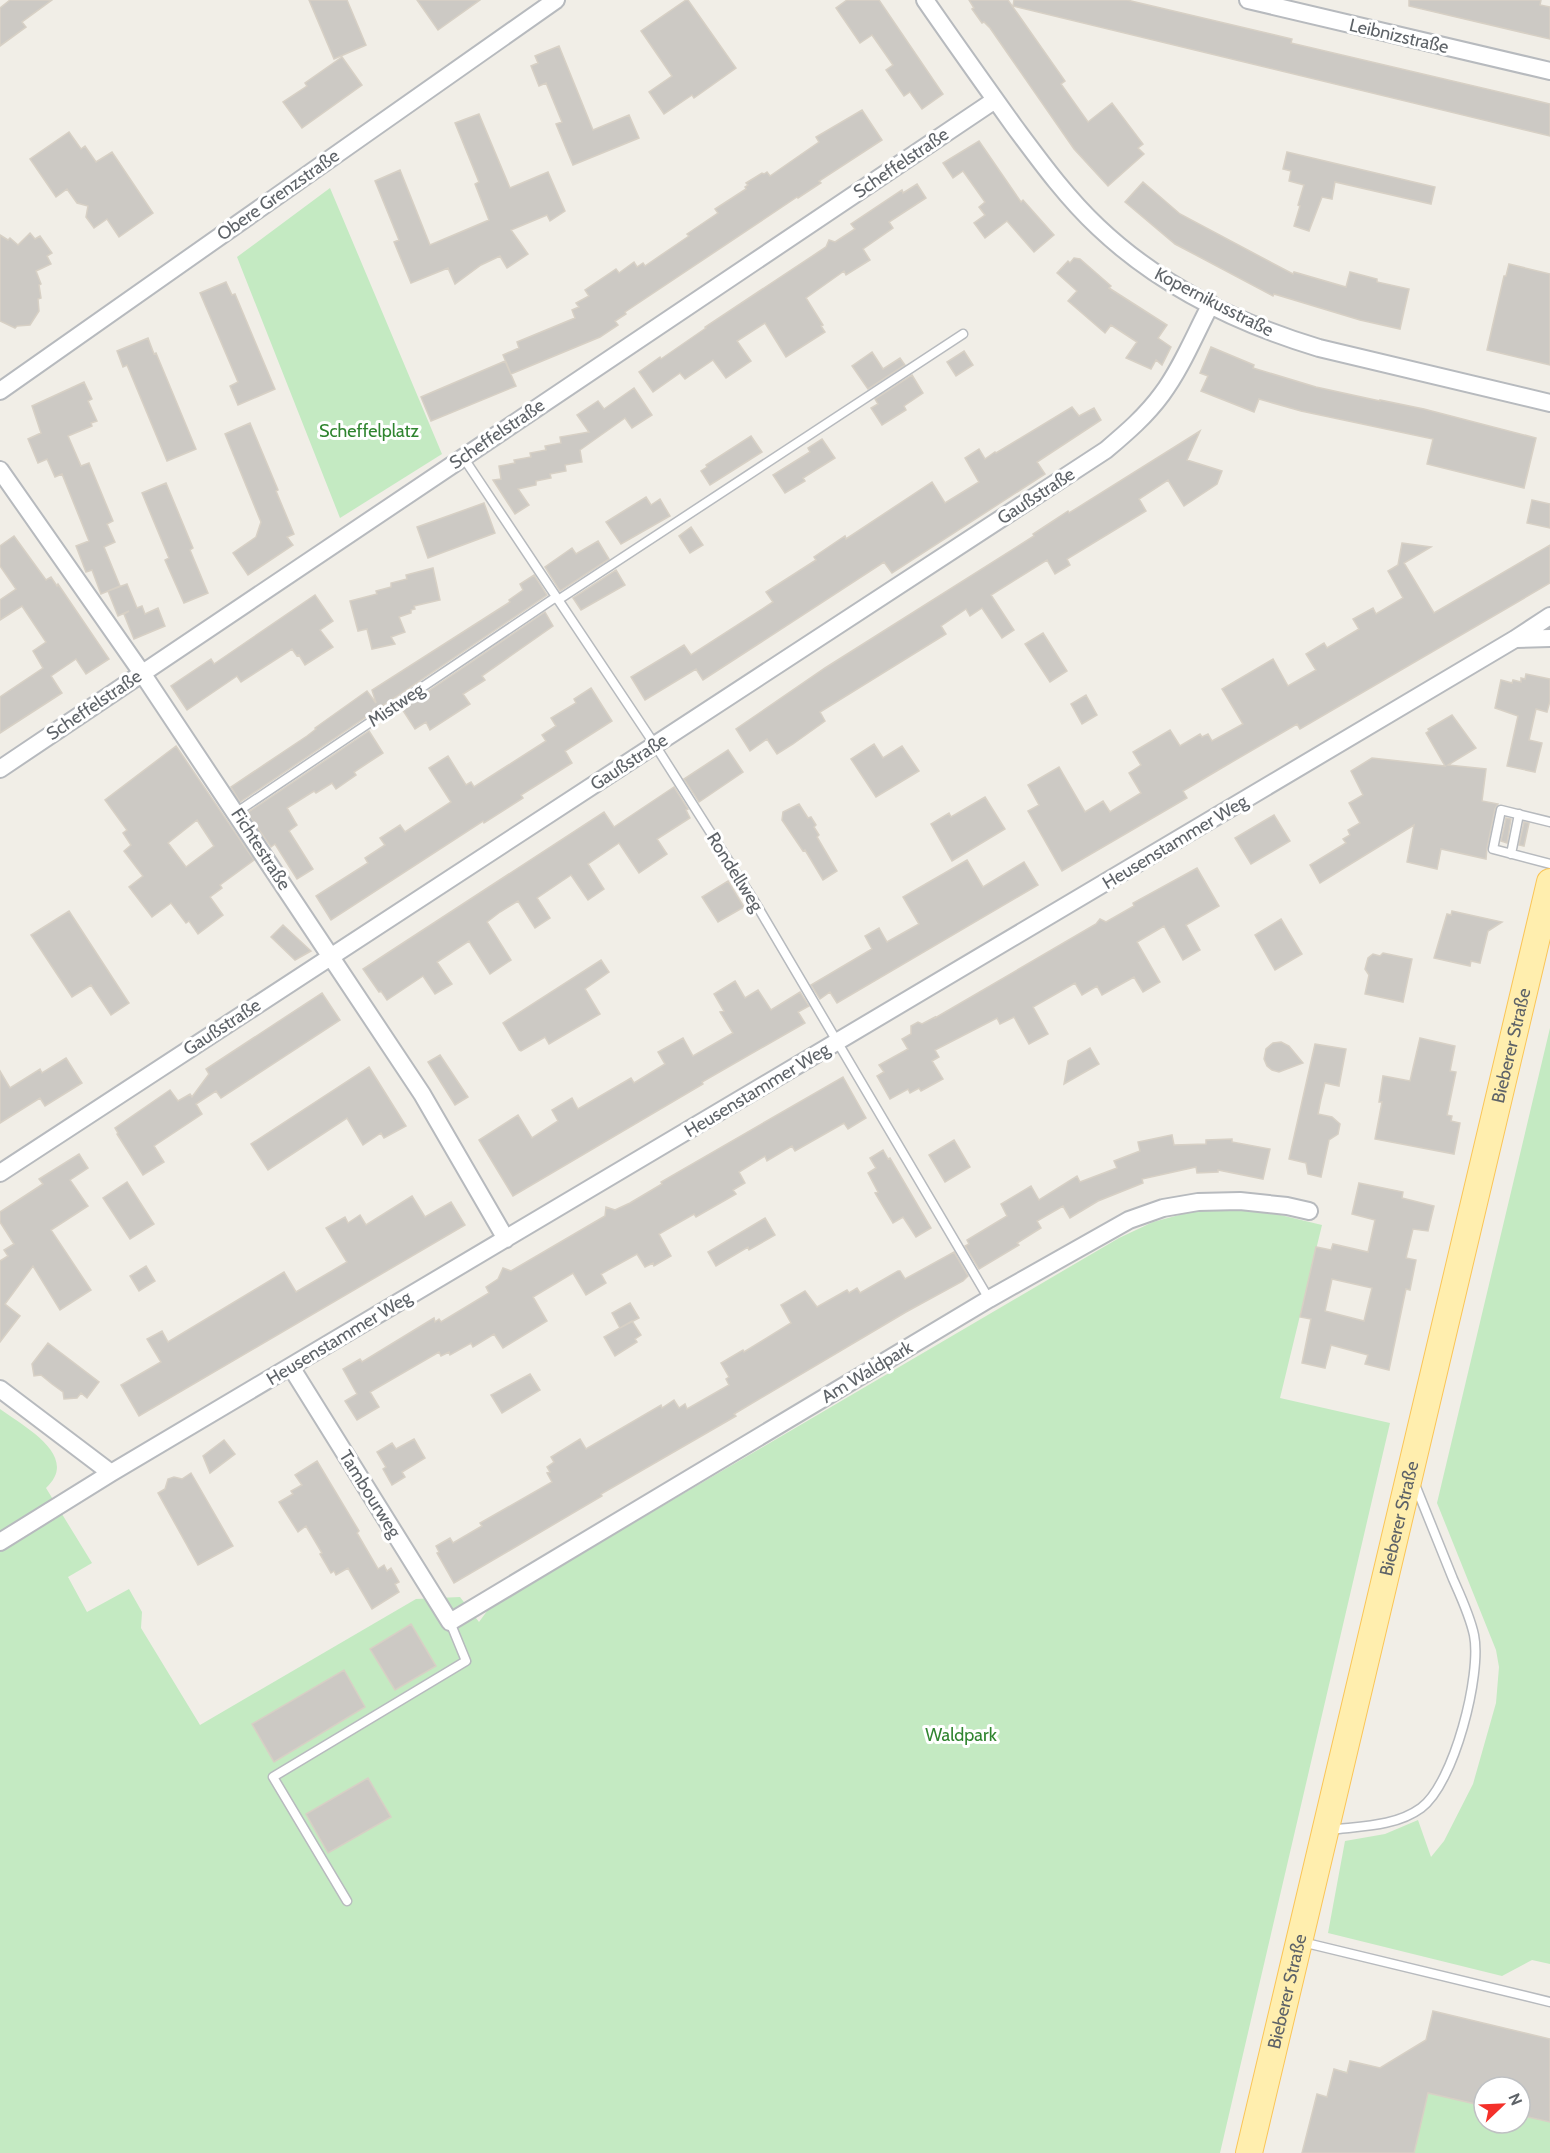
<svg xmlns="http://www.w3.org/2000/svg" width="1550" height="2153" font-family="Cabin,sans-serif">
  <rect width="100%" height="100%" fill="#f1eee7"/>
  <path fill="#c4eac2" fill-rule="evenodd" d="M330 188 442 454 340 518 237 257Z
    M1550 1028V1964L1532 1960 1502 1976 1328 1933 1345 1841 1385 1834 1418 1820 1431 1857 1444 1841 1473 1784 1496 1703 1499 1667 1496 1650 1437 1503Z
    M1235 1209 1264 1211 1322 1225 1280 1398 1390 1423 1220 2153H0V1409C23 1426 81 1456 46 1488L92 1563 68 1577 87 1612 129 1589 142 1612 141 1628 200 1725 416 1599 460 1597 479 1622 490 1607 1119 1238 1153 1222 1194 1211Z
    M1433 2011 1550 2039V2153H1302L1317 2094 1327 2097 1334 2069 1347 2072 1350 2061 1381 2068 1426 2040ZM1484 2087H1520V2123H1484Z"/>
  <path fill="#ccc9c4" stroke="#d7d0c5" stroke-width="1.5" fill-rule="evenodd" d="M10 0H52L22 22 26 27 0 46V8Z
    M309 0H347L366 45 334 59Z
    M417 0H480L438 30Z
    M686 0H688L736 68 694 98 692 95 664 114 649 92 672 76 641 31Z
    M847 0H879L943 94 922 109 910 92 904 96 886 70 893 65 872 35 860 43 836 8Z
    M969 0H1008L1065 81 1061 84 1088 122 1112 103 1143 144 1138 148 1144 154 1108 186 1074 149 990 28 984 22 982 23 972 9 974 8Z
    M1014 0H1127L1292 39 1291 43 1550 104V136L1013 6Z
    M1409 0H1541L1540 5 1550 7V39L1409 6Z
    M559 46 593 130 629 115 639 138 573 165 556 124 562 122 546 83 539 86 531 66 538 63 535 56Z
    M342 57 362 85 302 128 283 102 307 86 305 83Z
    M862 110 882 140 819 181 821 183 798 198 797 197 625 312 626 314 615 321 618 325 600 337 511 374 503 355 519 348 517 342 575 318 572 310 579 307 576 303 589 296 585 290 616 269 619 273 634 262 637 267 643 263 645 266 689 236 687 234 718 213 715 209 746 189 745 187 748 185 746 183 762 173 764 174 767 172 770 176 819 142 816 137Z
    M479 114 510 188 548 172 565 211 550 221 547 215 511 230 528 254 507 268 500 256 481 265 455 284 448 268 411 283 394 242 399 240 375 181 400 170 430 245 489 220 475 184 479 182 455 123Z
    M69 132 81 149 85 146 96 162 112 152 153 213 119 237 107 219 94 228 86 217 88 206 77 203 67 189 56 197 30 159Z
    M979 141 1021 202 1023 200 1054 235 1034 252 1007 221 985 238 974 223 985 215 979 207 985 202 963 171 953 178 943 163Z
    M1287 152 1435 187 1431 204 1335 182 1332 199 1322 197 1309 231 1294 226 1300 206 1298 205 1304 185 1289 181 1291 171 1283 169Z
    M1143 182 1180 214 1293 274 1294 272 1346 287 1350 272 1377 279V282L1409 289 1400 329 1360 320 1274 294 1273 296 1175 244 1125 202Z
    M917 184 926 198 889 222 893 228 863 249 870 260 846 275 844 271 806 298 823 325 821 326 825 332 786 357 765 323 737 341 751 361 726 378 713 360 685 379 680 373 653 392 639 372 660 357 661 359 706 328 705 327 826 247 829 240 835 242 855 229 851 224 902 190 903 193Z
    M30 233 35 239 40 236 52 253 47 256 51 264 36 271 41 284 39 285 41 298 38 299 39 311 30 325 17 326 15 328 0 321V235L8 240 10 238 18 245Z
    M1074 258 1080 259 1111 286 1109 288 1167 325 1158 338 1171 347 1162 365 1156 360 1151 369 1126 358 1137 342 1111 325 1105 333 1068 301 1077 291 1057 273 1068 261 1070 263Z
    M1509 264 1550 274V365L1487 350 1504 276H1506Z
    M226 282 232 295 235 294 275 389 238 405 230 386 238 382 200 293Z
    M148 338 154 354 156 353 196 449 167 461 127 365 123 367 117 351Z
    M1211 347 1254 365 1253 368 1316 387 1380 401V400L1424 409 1536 438 1524 488 1427 464 1433 439 1301 411 1259 399 1254 412 1201 391 1208 376 1200 373Z
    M964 351 973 365 956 376 947 362Z
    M872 352 883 369 900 358 905 365 868 389 852 366Z
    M505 361 516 386 431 421 421 397Z
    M912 375 923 393 904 406 906 410 882 425 871 408 878 404 875 399Z
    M84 382 92 399 88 401 97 421 91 423 92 426 68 436 81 466 89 463 113 521 107 524 115 542 104 547 120 586 101 594 92 570 86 572 76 546 89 541 62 474 55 477 47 459 38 463 28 439 41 433 32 406Z
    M634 388 652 415 632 428 625 418 580 450 582 462 565 465 566 471 550 474 551 478 536 481V485L518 489 529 505 515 514 493 480 501 479 499 466 515 463 514 460 531 457 530 453 546 450 545 446 561 443 560 437 589 432 577 415 598 401 604 409Z
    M1072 407 1079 416 1094 408 1101 420 1037 462 1045 474 892 573 884 562 703 680 696 669 645 700 631 677 684 645 691 655 773 602 766 592 816 560 814 557 845 536 846 539 932 482 945 503 979 482 965 458 979 449 985 459 995 452 996 453Z
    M250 423 278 490 276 491 294 534 287 537 293 545 248 575 233 553 256 537 261 522 225 434Z
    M1200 431 1187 460 1222 471 1217 484 1184 506 1168 480 1139 499 1146 511 1067 559 1070 565 1055 574 1047 560 991 595 1014 630 1002 638 982 608 970 616 966 609 941 626 946 634 820 712 825 721 793 744 777 754 767 739 750 751 736 729 825 668 1034 536 1033 534 1050 523 1068 511 1069 513Z
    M751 436 762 452 710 485 701 471 707 467 706 465Z
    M822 439 835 458 803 478 805 481 785 493 773 475 810 452 808 448Z
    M166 483 193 548 190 550 208 593 184 603 165 560 169 558 142 493Z
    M646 497 651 505 660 499 670 516 621 544 606 522Z
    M1532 500 1550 504V528L1527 523Z
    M484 503 495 533 428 558 417 527Z
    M691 527 703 545 690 553 679 536Z
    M14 536 46 580 51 577 57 586 58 584 109 659 86 674 76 659 51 676 62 693 0 733V697L43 668 33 651 46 642 22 606 0 620V600L16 589 0 566V546Z
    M598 541 609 559 560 591 545 567 572 548 576 554Z
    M1402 543 1431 547 1404 563 1434 613 1550 545V583L1300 729 1297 724 1220 769 1183 791 1187 798 1062 871 1028 811 1039 805 1028 785 1059 767 1085 812 1103 801 1110 812 1141 793 1129 773 1141 765 1133 752 1170 730 1180 746 1200 734 1202 737 1208 734 1212 741 1243 724 1222 689 1273 659 1288 686 1316 670 1306 654 1324 643 1327 648 1359 629 1353 619 1373 608 1376 614 1403 598 1388 571 1398 565Z
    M433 568 440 600 414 606 415 609 411 610V613L399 617 405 632 391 637 395 644 372 649 367 629 358 631 350 601 377 594 376 591 391 587V583L407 579 406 575Z
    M616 570 625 585 581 610 573 598Z
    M534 575 547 595 240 802 231 787 307 736 316 729 315 728 367 691 376 703 372 690 510 602 509 600 523 590 520 584Z
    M127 584 137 608 142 606 145 614 158 608 165 626 134 639 124 614 129 611 118 616 108 591Z
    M315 595 333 621 320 630 333 647 305 665 299 655 297 656 292 649 241 682 237 676 187 710 171 686 211 659 214 664Z
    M545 612 553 626 482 676 485 680 463 694 470 704 430 730 426 722 415 729 402 709Z
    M1043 633 1067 671 1050 682 1025 644Z
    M1526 674 1550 679V701L1547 712 1536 709 1529 740 1542 743 1535 772 1507 766 1518 716 1495 708 1501 680 1512 683 1513 680 1521 682V678L1525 679Z
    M591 688 612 721 565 751 572 763 521 795 523 798 484 823 483 821 331 920 316 896 368 863 365 858 385 845 380 838 400 825 405 832 451 802 429 768 448 756 466 785 471 782 474 787 546 741 542 735 556 726 551 718 576 703 574 699Z
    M1086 695 1097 715 1082 724 1071 704Z
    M1452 715 1476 748 1448 765 1486 769 1482 801 1498 804 1495 809 1487 848 1486 859 1441 849 1437 869 1407 862 1414 825 1320 883 1310 865 1346 843 1343 839 1350 835 1348 830 1360 823 1349 803 1363 795 1351 771 1372 758 1445 766 1426 733 1429 731 1428 729Z
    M369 731 383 753 354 772 356 775 336 789 332 783 316 793 314 791 287 808 297 825 289 831 313 869 297 879 275 844 271 847 247 813Z
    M874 744 883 758 902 746 919 771 876 797 851 759Z
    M176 746 254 860 220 885 222 888 210 897 223 915 198 934 189 921 186 923 171 903 152 917 129 887 143 876 124 851 131 845 123 833 127 830 105 800ZM197 820 214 846 186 867 168 843Z
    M728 750 743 772 699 802 684 779Z
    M674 787 688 809 686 810 690 818 657 839 667 854 639 873 619 843 588 864 604 889 588 900 571 875 537 898 550 918 535 928 518 901 500 912 487 922 511 960 490 974 469 941 437 962 452 984 435 994 423 976 387 1000 381 991 379 992 363 969 604 812 614 827Z
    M985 797 1005 829 952 861 931 824 949 813 951 817Z
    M799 804 808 818 811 817 816 825 814 827 819 835 817 837 837 871 823 880 805 850 803 851 782 820 783 812Z
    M1274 815 1290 841 1251 864 1235 838Z
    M1506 818 1511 819 1507 843 1501 841Z
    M1524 822 1529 823 1524 846 1519 845Z
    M967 860 983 887 1024 862 1038 885 837 1003 830 992 820 999 811 985 872 949 865 936 879 928 887 942 919 924 903 897Z
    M1197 868 1219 906 1186 925 1200 950 1183 960 1164 926 1137 942 1160 982 1143 992 1134 977 1102 995 1097 986 1082 995 1075 983 1033 1007 1048 1034 1029 1044 1014 1017 1000 1024 997 1018 935 1050 939 1057 932 1061 943 1079 921 1091 919 1088 910 1093 908 1089 890 1099 877 1076 884 1072 879 1065 908 1049 902 1039 911 1034V1026L918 1022 922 1024 935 1017V1018L1096 924 1100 919 1106 922 1134 906 1133 903Z
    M728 881 744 907 718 922 702 897Z
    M69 911 129 1003 111 1015 91 985 72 997 31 935Z
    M1452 911 1502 922 1488 931 1480 963 1471 961 1470 966 1434 958 1447 914 1451 915Z
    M1281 919 1302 954 1275 970 1255 935Z
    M283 925 311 951 295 960 271 937Z
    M1383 953 1412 959 1403 1002 1365 994 1369 975 1365 969 1368 958 1373 954 1380 956Z
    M601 960 609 972 585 989 600 1014 549 1044 545 1037 521 1051 519 1050 503 1023Z
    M735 981 745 998 758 990 771 1010 800 992 809 1006 798 1012 805 1023 702 1082 703 1084 513 1196 479 1140 518 1115 532 1138 558 1121 552 1110 572 1098 578 1109 631 1078 634 1083 665 1064 658 1052 683 1038 693 1056 733 1033 720 1012 724 1011 714 994Z
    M322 993 340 1020 221 1098 216 1091 196 1104 202 1114 154 1146 164 1162 143 1175 117 1134 118 1133 115 1128 170 1090 178 1101 190 1094 192 1097 209 1074 206 1069Z
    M1420 1038 1455 1046 1450 1071 1456 1072 1447 1115 1452 1116 1451 1121 1460 1123 1454 1154 1375 1139 1382 1102H1379L1383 1076 1410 1081Z
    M1281 1042 1289 1046 1303 1063 1279 1072 1272 1070 1267 1066 1264 1059 1266 1049 1273 1043Z
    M1315 1044 1346 1049 1339 1086 1325 1083 1321 1099 1318 1114 1332 1117 1340 1124 1338 1134 1329 1140 1321 1177 1308 1174 1306 1163 1289 1159Z
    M1090 1048 1099 1064 1064 1084 1068 1061Z
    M440 1055 468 1097 455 1105 428 1062Z
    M66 1058 82 1083 45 1106 40 1098 0 1123V1071L10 1088 40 1069 42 1073Z
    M369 1067 406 1126 384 1138 381 1133 363 1145 347 1118 268 1170 251 1144Z
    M843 1077 866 1118 848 1129 844 1123 795 1151 792 1146 767 1161 765 1156 739 1172 745 1183 733 1190 736 1194 696 1217 694 1214 659 1234 671 1256 654 1266 653 1263 645 1267 637 1254 601 1274 606 1283 586 1295 573 1273 533 1297 547 1321 503 1348 494 1334 473 1347 471 1343 450 1355 449 1352 441 1356 439 1352 370 1392 379 1407 357 1420 345 1401 357 1394 343 1369 360 1359 362 1362 434 1318 435 1322 439 1319 441 1322 489 1293 486 1287 498 1279 503 1268 511 1271 605 1216 606 1207 615 1210 630 1203 662 1184 661 1182Z
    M1172 1135 1174 1145 1206 1144V1140L1232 1139V1142L1270 1149 1263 1179 1218 1170V1172L1197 1173 1196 1167 1142 1179 1143 1183 1098 1201 1070 1218 1063 1206 1037 1221 1041 1228 1017 1243 1019 1245 979 1269 965 1246 969 1244 967 1240 1007 1216 1001 1204 1031 1186 1039 1200 1077 1176 1080 1182 1117 1168 1114 1161 1140 1151 1138 1142Z
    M954 1140 970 1167 945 1182 929 1155Z
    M883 1150 888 1159 890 1158 931 1228 916 1237 903 1217 893 1223 875 1193 878 1192 868 1173 876 1168 870 1158Z
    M79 1154 88 1168 70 1180 88 1206 51 1230 91 1290 60 1310 33 1266 5 1304 20 1316 0 1342V1261L8 1256 4 1250 14 1244 0 1222V1212L43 1184 39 1179Z
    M127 1182 154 1224 130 1239 103 1198Z
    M1359 1183 1403 1192 1402 1198 1434 1206 1428 1231 1413 1229 1406 1258 1416 1260 1410 1290 1406 1289 1389 1370 1365 1364 1368 1355 1331 1345 1325 1368 1302 1363 1311 1319 1300 1317 1316 1247 1331 1250 1333 1244 1368 1252 1375 1220 1352 1214ZM1332 1279 1372 1288 1364 1321 1325 1311Z
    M412 1196 425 1217 451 1202 465 1225 139 1416 121 1385 161 1362 147 1339 162 1331 168 1342 284 1272 296 1292 347 1262 326 1228 345 1217 348 1223 360 1215 366 1225Z
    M765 1218 775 1235 749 1250 748 1247 716 1266 708 1252Z
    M954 1252 968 1276 963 1281 906 1312 734 1414 736 1416 601 1494 602 1496 454 1583 437 1553 439 1552 436 1546 450 1538 453 1543 482 1526 480 1523 552 1482 547 1473 550 1472 547 1467 554 1462 551 1457 580 1439 586 1449 661 1405 662 1408 674 1400 679 1408 685 1404 687 1409 729 1385 726 1379 729 1377 721 1363 743 1350 744 1352 791 1323 781 1305 805 1291 817 1307 847 1290 849 1293 857 1288 860 1293 898 1271H900L905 1279Z
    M146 1266 155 1281 139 1291 130 1276Z
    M630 1303 639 1318 620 1328 612 1313Z
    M632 1321 641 1335 635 1339 637 1342 615 1356 604 1337Z
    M48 1343 99 1382 87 1398 81 1393 77 1398 64 1399 63 1392 52 1384 41 1375 34 1376 32 1364Z
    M530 1374 540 1390 502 1413 491 1395Z
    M414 1439 425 1458 402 1472 405 1477 392 1485 383 1469 386 1467 377 1452 392 1443 396 1449Z
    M224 1440 235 1454 210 1473 203 1456Z
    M317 1461 359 1531 357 1533 378 1569 384 1565 387 1571 391 1568 399 1582 395 1584 399 1592 372 1609 348 1568 336 1575 334 1571 331 1573 320 1554 322 1553 306 1526 298 1532 279 1502 293 1494 291 1491 302 1485 295 1475Z
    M191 1473 233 1546 198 1565 158 1493 165 1489 168 1479 174 1477 182 1479Z
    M411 1624 436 1666 395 1690 370 1649Z
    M344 1670 365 1707 274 1762 252 1724Z
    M368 1778 391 1817 328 1853 306 1814Z
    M1433 2011 1550 2039V2122L1520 2115V2087H1484V2106L1428 2093 1414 2153H1302L1317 2094 1327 2097 1334 2069 1347 2073 1350 2061 1380 2068 1426 2040Z"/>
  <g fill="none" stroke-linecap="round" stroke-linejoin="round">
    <g stroke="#b7babe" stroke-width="11">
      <path id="lane" d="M463 457 655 745 756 904 989 1299
        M558 600 963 334
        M237 812 556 597
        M1550 822 1501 810 1493 849 1550 864
        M1511 854 1519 814
        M1329 1830C1359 1826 1395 1827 1421 1808 1454 1784 1482 1674 1474 1635 1470 1616 1461 1597 1453 1579 1440 1547 1427 1514 1414 1482
        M347 1901 273 1777 466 1661 450 1622
        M1302 1942 1550 2002"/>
    </g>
    <g stroke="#b7babe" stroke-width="20">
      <path id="street" d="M925 0C954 42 984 84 1014 126 1040 161 1066 197 1098 227 1159 285 1239 324 1319 348L1550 403
        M1248 0 1550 71
        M0 391 556 0
        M0 470 142 673 422 1094 506 1239
        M1516 639 1550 638
        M0 769 995 100
        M0 1173 1106 450C1126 433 1146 416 1162 394 1182 367 1195 334 1211 304
        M291 1367 450 1622 989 1299 1129 1220 1163 1208 1198 1202 1240 1201 1287 1206 1309 1211
        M0 1389 111 1473
        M0 1542 111 1473 1515 639 1550 616"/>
    </g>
    <g stroke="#fac557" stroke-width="28">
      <g id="primary">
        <path id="s1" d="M1249 2153 1550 882"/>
      </g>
    </g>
    <use href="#lane" stroke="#fff" stroke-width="8"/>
    <use href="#street" stroke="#fff" stroke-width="16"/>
    <use href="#primary" stroke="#ffeeae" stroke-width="26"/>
  </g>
  <g text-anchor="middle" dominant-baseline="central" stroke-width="6" stroke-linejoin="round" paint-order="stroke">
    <g font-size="18" fill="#5e6368" stroke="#fff">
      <text transform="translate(1399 36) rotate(13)">Leibnizstraße</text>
      <text transform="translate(901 163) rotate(-34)">Scheffelstraße</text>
      <text transform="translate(278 195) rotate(-35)">Obere Grenzstraße</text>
      <text transform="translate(1214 302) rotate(27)">Kopernikusstraße</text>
      <text transform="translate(497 434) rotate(-34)">Scheffelstraße</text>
      <text transform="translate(1036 496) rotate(-33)">Gaußstraße</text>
      <text transform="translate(94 705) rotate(-34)">Scheffelstraße</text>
      <text transform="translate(396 705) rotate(-34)">Mistweg</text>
      <text transform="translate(629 762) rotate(-33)">Gaußstraße</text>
      <text transform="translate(1175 842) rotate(-31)">Heusenstammer Weg</text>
      <text transform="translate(261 849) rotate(57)">Fichtestraße</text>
      <text transform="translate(735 872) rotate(58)">Rondellweg</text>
      <text transform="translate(222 1027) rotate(-33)">Gaußstraße</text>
      <text stroke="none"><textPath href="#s1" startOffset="1138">Bieberer Straße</textPath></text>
      <text transform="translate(757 1090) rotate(-31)">Heusenstammer Weg</text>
      <text transform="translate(339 1338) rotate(-31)">Heusenstammer Weg</text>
      <text transform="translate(867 1372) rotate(-31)">Am Waldpark</text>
      <text transform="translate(370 1494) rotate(58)">Tambourweg</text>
      <text stroke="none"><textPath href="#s1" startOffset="652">Bieberer Straße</textPath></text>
      <text stroke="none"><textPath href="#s1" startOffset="166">Bieberer Straße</textPath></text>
    </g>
    <g font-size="18" fill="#308530" stroke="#fff">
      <text x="369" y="431">Scheffelplatz</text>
      <text x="961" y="1735">Waldpark</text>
    </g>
  </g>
  <g transform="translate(1502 2105) rotate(67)"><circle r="28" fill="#ffffff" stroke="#bfc1c3" stroke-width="1.5"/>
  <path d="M0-4.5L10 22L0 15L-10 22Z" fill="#f4302a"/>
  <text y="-9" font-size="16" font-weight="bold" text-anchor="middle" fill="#5e6368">N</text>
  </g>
</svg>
